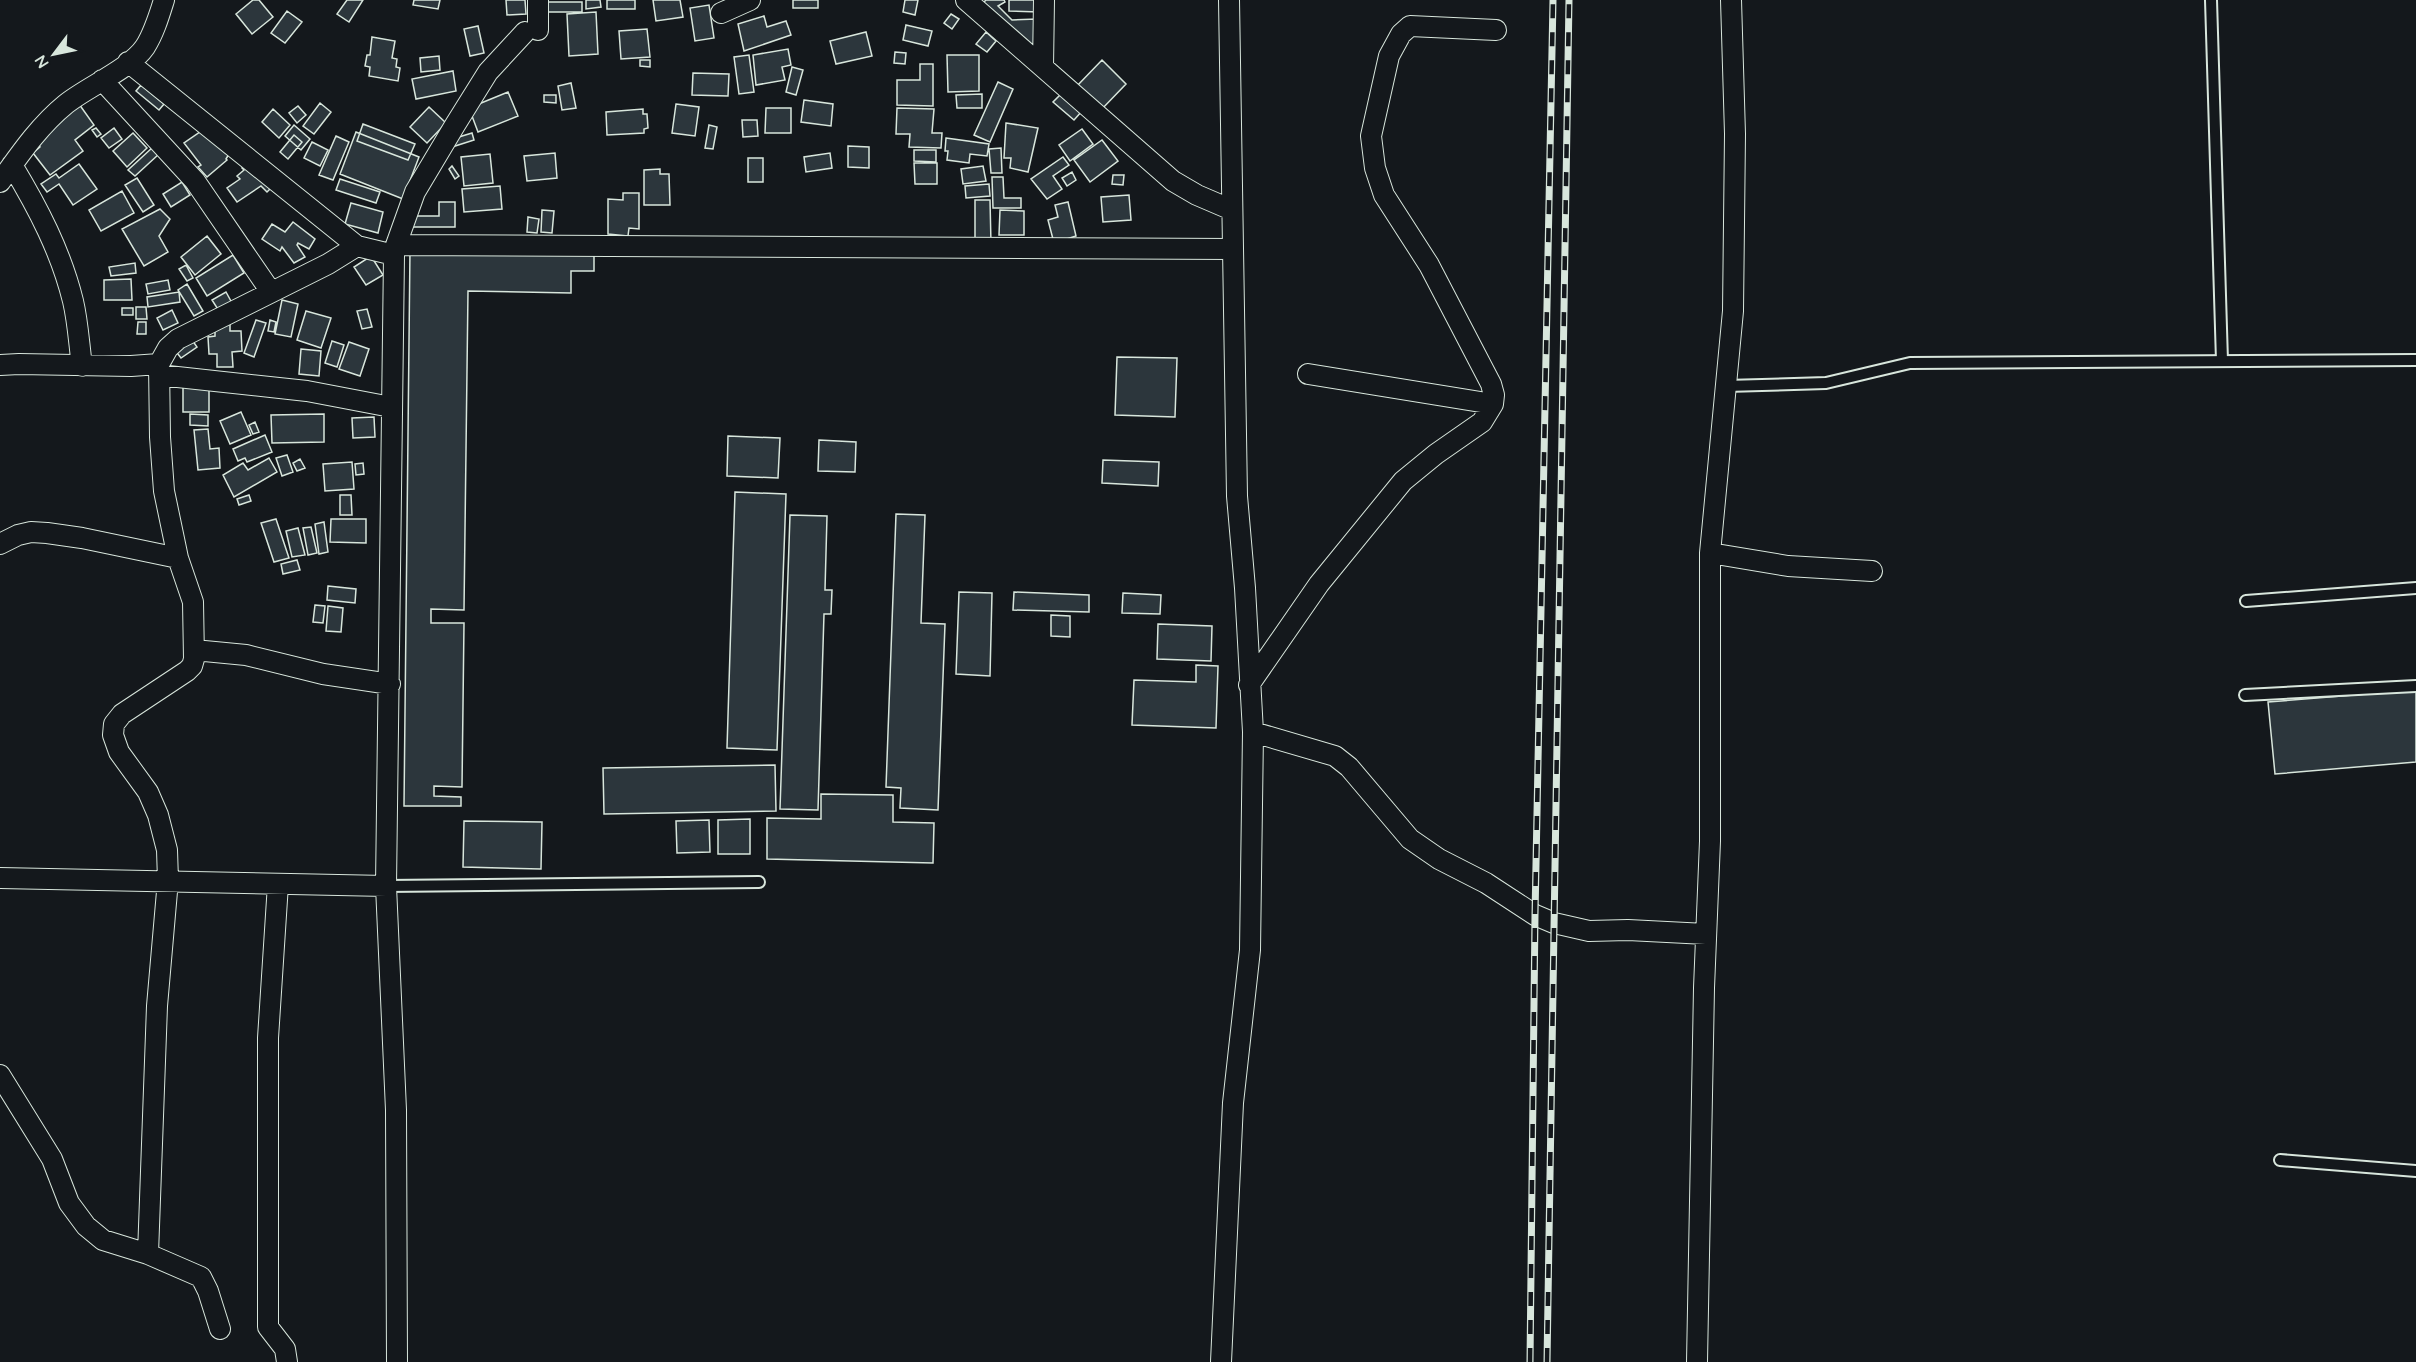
<svg xmlns="http://www.w3.org/2000/svg" width="2416" height="1362" font-family="Quicksand,sans-serif">
  <rect width="100%" height="100%" fill="#14181c"/>
  <path fill="#2c363c" stroke="#d8e6dc" stroke-width="1.5" d="M253 0H259L273 17 252 34 236 14Z
    M347 0H363L349 22 337 14Z
    M414 0H440L438 9 413 5Z
    M506 0H525L526 14 507 15Z
    M586 0H600L601 7 586 9Z
    M607 0H635V9H607Z
    M653 0H680L683 17 656 21Z
    M793 0H818V8H793Z
    M905 0H918L915 15 903 12Z
    M986 0H1004L1005 2 998 6 1012 20 1037 19 1038 46H1023L981 5Z
    M1009 0H1039V12L1009 11Z
    M543 2H582V12H544Z
    M709 5 714 38 695 41 690 8Z
    M287 11 302 22 285 43 271 33Z
    M596 12 598 54 569 56 567 14Z
    M951 14 959 19 952 29 944 23Z
    M764 16 767 27 786 21 791 35 744 51 738 24Z
    M906 25 932 31 928 46 903 40Z
    M478 26 484 53 470 56 464 29Z
    M647 29 650 57 621 59 619 31Z
    M866 32 872 56 836 64 830 41Z
    M986 32 996 41 987 52 976 44Z
    M372 37 395 41 392 58 397 59 396 67 400 68 398 81 369 76 370 67 365 66 367 55H370Z
    M788 49 791 65 782 67 785 80 756 85 753 55Z
    M895 52 906 53 905 64 894 63Z
    M749 55 754 92 739 94 734 57Z
    M947 55H979V91L948 92Z
    M439 56 440 70 421 72 420 58Z
    M640 60H650V67L640 66Z
    M1102 60 1126 84 1100 111 1076 87Z
    M920 64H933V106L897 105V80H920Z
    M792 67 803 70 796 95 786 92Z
    M453 71 456 91 416 99 412 79Z
    M693 73 729 74 728 96 692 95Z
    M998 82 1013 89 990 142 974 135Z
    M571 83 576 108 562 110 558 86Z
    M141 85 164 104 159 110 136 91Z
    M508 92 518 116 478 132 469 108Z
    M1062 93 1082 111 1074 120 1053 102Z
    M982 94V108H957L956 95Z
    M544 95H556V103L544 102Z
    M804 100 833 104 831 126 801 122Z
    M320 103 331 112 314 134 303 126Z
    M79 104 94 125 75 140 83 151 50 175 33 153 40 147 35 140Z
    M676 104 699 107 695 136 672 133Z
    M298 106 306 115 297 123 289 113Z
    M429 107 446 123 427 143 410 127Z
    M766 108H791V133H765Z
    M897 108 934 109 932 133H942L941 148 909 147 910 134H896Z
    M273 109 290 125 279 138 262 122Z
    M643 109V114H647L648 128 644 129V133L607 135 606 112Z
    M742 120H757L758 136 743 137Z
    M1006 123 1038 128 1028 172 1010 168 1011 158H1004Z
    M363 124 415 144 408 160 357 141Z
    M294 125 310 139 301 150 285 136Z
    M709 125 717 127 713 149 705 148Z
    M96 128 101 134 97 137 92 130Z
    M114 128 122 139 109 148 101 138Z
    M1082 129 1093 144 1070 161 1059 145Z
    M200 132 229 154 226 159 227 160 207 177 198 167 201 165 184 143Z
    M356 132 419 157 403 199 340 174Z
    M133 133 147 148 127 167 113 151Z
    M472 133 474 140 452 147 449 140Z
    M294 135 302 142 288 159 280 152Z
    M336 136 349 142 333 180 319 175Z
    M946 138 989 144 987 156 970 154 969 163 947 160 948 151H945Z
    M1102 140 1118 161 1090 182 1074 160Z
    M312 142 328 150 320 166 304 158Z
    M848 146 869 147V168L848 167Z
    M153 147 159 154 135 176 128 170Z
    M1001 148 1002 173H991L989 149Z
    M914 150H936V162L914 161Z
    M555 153 557 178 527 181 524 156Z
    M830 153 832 168 806 172 804 157Z
    M490 154 493 183 464 186 461 157Z
    M1063 157 1069 165 1053 176 1062 189 1047 199 1031 179Z
    M748 158H763V182H748Z
    M247 162 273 186 267 192 261 186 237 202 227 188 240 179 237 176 244 170 242 168Z
    M914 163H937V184H915Z
    M79 164 97 189 73 205 59 184 47 192 41 184 56 174 59 178Z
    M452 166 459 176 455 179 449 169Z
    M983 166 986 181 963 184 961 169Z
    M660 169V174H669L670 205H644V170Z
    M1072 172 1076 180 1067 186 1062 178Z
    M1113 175H1124L1123 185 1112 184Z
    M992 177H1003L1004 198H1021V208H993Z
    M137 178 154 205 143 212 125 185Z
    M340 179 380 192 376 203 336 190Z
    M182 182 190 195 171 207 163 194Z
    M989 184 990 196 966 198 965 186Z
    M500 186 502 209 464 212 462 189Z
    M122 191 134 213 101 231 89 210Z
    M623 193H639V229L629 228 628 236 608 234V199L623 200Z
    M1129 195 1131 220 1103 222 1101 197Z
    M975 200H990L991 244H975Z
    M439 202H455V227H413V216H439Z
    M1068 202 1076 236 1054 243 1048 220 1058 217 1055 205Z
    M351 203 383 212 378 233 345 224Z
    M160 209 170 219 159 236 168 252 144 266 122 229Z
    M542 210 554 211 552 233 541 232Z
    M1000 210 1024 211V235H999Z
    M528 217 539 219 537 233 527 232Z
    M293 222 315 239 309 249 298 243 297 245 305 257 294 263 282 247 280 251 262 239 272 224 285 232Z
    M207 236 221 254 195 275 181 257Z
    M410 249 594 252V271H571V293L468 291 464 610 431 609V623H464L462 787 434 786V796L461 797V806H404Z
    M410 249 594 252V271H571V293L468 291 464 610 431 609V623H464L462 787 434 786V796L461 797V806H404Z
    M233 255 244 273 207 296 196 278Z
    M371 256 383 275 366 285 354 267Z
    M135 263 136 273 111 276 109 267Z
    M186 265 193 278 187 281 179 269Z
    M131 279 132 300H104V280Z
    M168 280 170 290 148 294 146 284Z
    M187 284 203 311 194 316 178 290Z
    M179 292 180 302 148 307 147 297Z
    M226 292 232 303 219 311 212 300Z
    M282 300 298 304 291 337 275 334Z
    M136 307H146L147 319H136Z
    M122 308H133V315H122Z
    M367 309 372 327 362 329 357 311Z
    M172 310 178 323 163 330 157 318Z
    M306 311 331 318 321 348 297 340Z
    M256 320 266 323 254 357 244 353Z
    M270 320 276 322 274 332 268 331Z
    M138 322H146V334H137Z
    M215 322H230V331H241L242 351 232 352 233 367H217V354H209L208 337 215 336Z
    M190 337 197 347 181 358 174 349Z
    M332 341 344 345 337 367 325 363Z
    M349 342 369 349 360 376 339 369Z
    M301 349 321 351 319 376 299 374Z
    M1117 357 1177 358 1175 417 1115 415Z
    M183 385H209V412H183Z
    M241 412 251 435 230 444 220 421Z
    M190 414 208 415V426L190 425Z
    M324 414V442L272 443 271 415Z
    M374 417 375 437 353 438 352 418Z
    M255 422 259 432 253 434 249 425Z
    M208 429 210 449 219 448 220 468 198 470 194 430Z
    M265 435 272 452 247 462 245 458 238 461 233 449Z
    M728 436 780 438 778 478 727 476Z
    M819 440 856 442 855 472 818 471Z
    M287 455 293 472 282 476 276 458Z
    M269 458 277 472 234 497 223 475 243 463 248 470Z
    M300 459 305 468 297 471 293 463Z
    M1103 460 1159 462 1158 486 1102 483Z
    M352 462 354 489 325 491 323 464Z
    M363 463 364 474 356 475 355 464Z
    M735 492 786 494 777 750 727 748Z
    M249 495 251 501 239 505 237 499Z
    M340 495H351L352 515H340Z
    M896 514 925 515 921 623 945 624 938 810 900 808 901 788 886 787Z
    M790 515 827 516 825 590H832L831 614H824L818 810 780 809Z
    M276 519 289 558 274 562 261 523Z
    M331 519H366V543L330 542Z
    M324 522 328 552 319 554 315 524Z
    M311 527 317 553 308 555 303 528Z
    M298 528 305 555 292 557 286 531Z
    M297 560 300 570 283 574 281 564Z
    M328 586 356 589 355 603 327 600Z
    M959 592 992 593 990 676 956 674Z
    M1014 592 1089 595V612L1013 610Z
    M1123 593 1161 595 1160 614 1122 613Z
    M315 605 325 606 323 623 313 622Z
    M328 606 343 608 341 632 326 631Z
    M1051 615 1070 616V637L1051 636Z
    M1158 624 1212 626 1211 661 1157 659Z
    M1196 665 1218 666 1216 728 1132 725 1134 680 1196 682Z
    M2416 690V762L2275 774 2268 702Z
    M775 765 776 811 604 814 603 768Z
    M821 794 893 795V822L934 823 933 863 767 859V818L821 819Z
    M750 819V854H718V820Z
    M709 820 710 852 677 853 676 821Z
    M464 821 542 822 541 869 463 867Z"/>
  <g fill="none" stroke-linecap="round" stroke-linejoin="round">
    <g stroke="#d8e6dc" stroke-width="14">
      <path id="service" d="M2211 0 2222 361
        M1726 386 1826 383 1910 363 2416 360
        M2246 601 2416 588
        M2245 695 2416 686
        M386 886 759 882
        M2280 1160 2416 1171"/>
    </g>
    <g stroke="#d8e6dc" stroke-width="22">
      <path id="minor" d="M538 0V30
        M966 0 1173 181 1197 195 1232 210
        M721 13 750 0
        M128 62 357 246 394 255
        M1043 67 1044 0
        M102 80 195 181 271 292
        M12 165C38 208 61 252 73 301 78 322 79 344 82 366
        M0 182C20 154 39 126 66 104 87 87 130 69 145 47 154 33 159 16 164 0
        M396 245 415 192 455 125 488 72 525 32
        M0 365 19 364 131 366 159 364
        M1308 374 1493 404
        M159 375 307 391 391 407
        M0 544 18 535 31 532 47 533 82 538 178 558
        M1710 553 1788 566 1872 571
        M194 650 246 655 323 674 390 684
        M1249 685 1319 584 1403 481 1436 454 1482 422 1493 404 1494 395 1491 384 1429 265 1384 195 1375 168 1371 136 1389 56 1401 34 1410 26 1496 30
        M1253 732 1335 756 1349 767 1410 839 1439 859 1486 883 1535 915 1554 923 1589 931 1628 930 1706 934
        M0 878 386 886
        M278 884 268 1038V1327L285 1349 287 1362
        M0 1075 52 1159 69 1203 86 1226 103 1240 148 1254 201 1277 208 1291 220 1329
        M148 1254 157 1006 168 880 167 850 158 815 148 792 119 752 113 735 114 724 122 714 187 671 192 666 194 659 193 602 178 558 164 491 160 437 159 364 168 348 178 339 328 264 357 246
        M397 1362 396 1110 386 886 394 255 396 245 1232 249
        M1221 1362 1233 1103 1250 950 1253 732 1245 588 1237 496 1229 0
        M1697 1362 1704 988 1710 841V553L1733 311 1735 134 1731 0"/>
    </g>
    <use href="#service" stroke="#14181c" stroke-width="10"/>
    <use href="#minor" stroke="#14181c" stroke-width="20"/>
    <g stroke="#d8e6dc" stroke-width="7">
      <path id="rail" d="M1530 1362 1535 915 1553 0
        M1547 1362 1569 0"/>
    </g>
    <use href="#rail" stroke="#14181c" stroke-width="4.5" stroke-dasharray="14" stroke-linecap="butt"/>
  </g>
  <g transform="translate(54 54) rotate(238)" stroke="#14181c" stroke-width="4.5" paint-order="stroke">
  <path d="M0-4.5L10 22L0 15L-10 22Z" fill="#d8e6dc"/>
  <text y="-9" font-size="16" font-weight="bold" text-anchor="middle" fill="#d8e6dc">N</text>
  </g>
</svg>
